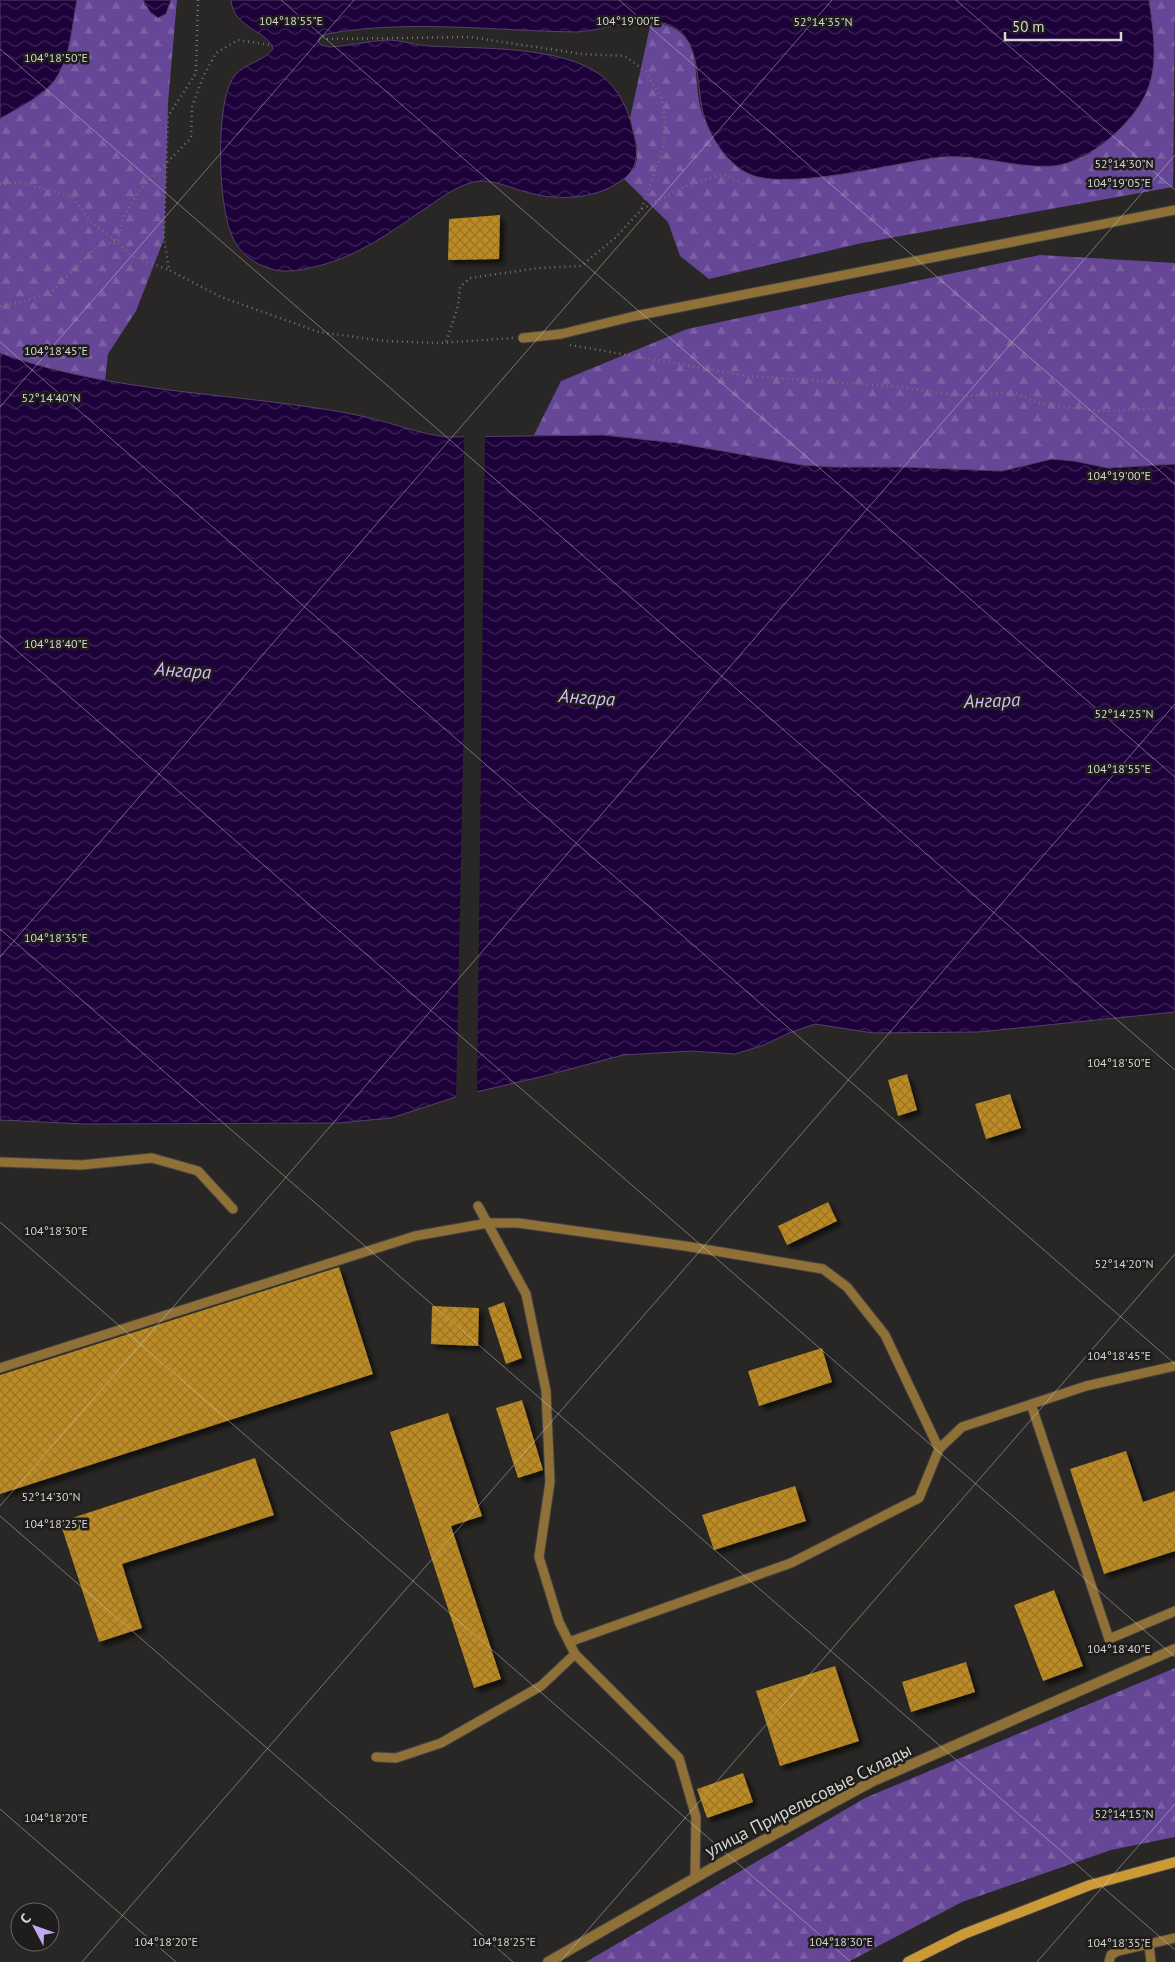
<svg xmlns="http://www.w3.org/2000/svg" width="1175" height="1962" font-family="'PT Sans',sans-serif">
  <defs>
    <pattern id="forest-firs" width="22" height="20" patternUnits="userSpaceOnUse" patternTransform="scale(1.25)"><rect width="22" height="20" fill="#664696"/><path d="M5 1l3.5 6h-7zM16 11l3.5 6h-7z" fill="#7b60a4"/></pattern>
    <pattern id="water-waves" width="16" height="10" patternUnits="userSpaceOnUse" patternTransform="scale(1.25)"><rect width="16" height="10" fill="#1d013b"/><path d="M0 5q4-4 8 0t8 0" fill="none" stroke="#3d2556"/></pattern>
    <pattern id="building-cross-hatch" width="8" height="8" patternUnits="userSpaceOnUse" patternTransform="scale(1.25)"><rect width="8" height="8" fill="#bd8b24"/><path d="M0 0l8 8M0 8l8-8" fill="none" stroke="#98742c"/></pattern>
    <filter id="shadow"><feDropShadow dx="4.5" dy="4.5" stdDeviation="2.5" flood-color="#0009"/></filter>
  </defs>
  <rect width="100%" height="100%" fill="#282725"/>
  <path fill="url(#forest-firs)" d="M77 0H143L145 6 170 5 171 0H177L168 103 164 239 136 311 108 354 105 381 35 365 0 353V119L49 87 69 43Z
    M1149 0H1175L1173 187 862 243 709 279 680 256 668 222 624 179 635 167 637 159V146L630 118 651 22C711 29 688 78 704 118 709 128 748 166 758 177L776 179 826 176 937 157H970L1034 166H1055L1072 161 1091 153 1152 69 1153 40Z
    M1040 255 1175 263V464L1108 468 1074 461 1052 459 1002 471 904 467H833L802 465 635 438 603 435H534L561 381 687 329Z
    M1175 1668V1837L1111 1850 962 1902 848 1962H586L865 1798Z"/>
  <path fill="url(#water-waves)" stroke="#544169" d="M0 0H77C72 24 71 54 58 75 47 95 19 107 0 119Z
    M143 0H171L166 14 158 18 150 12Z
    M231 0H1149C1153 28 1159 64 1147 91 1134 123 1089 162 1054 166 1014 169 975 152 934 158 892 164 785 191 749 174 728 164 712 140 705 119 694 89 705 32 663 23 634 17 606 30 577 32 496 31 407 19 327 34L320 37 318 41 321 45 330 47C349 46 368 41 387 40 401 40 415 45 429 46 479 49 562 45 602 76 621 92 629 111 634 135 640 159 636 174 613 186 587 200 553 200 526 192 507 187 489 177 470 183 452 188 436 202 420 212 387 235 354 258 314 267 296 271 280 274 263 266 235 254 228 232 224 204 219 175 217 97 235 75 246 63 264 61 273 49 270 32 233 28 231 0Z
    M0 353C100 389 206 392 310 407 330 410 350 413 370 418 396 424 420 434 447 437L603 435 677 443 802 465 833 467H904L1002 471 1052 459 1074 461 1108 468 1175 464V1012L979 1032 873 1033 815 1024 789 1033 764 1045 735 1054 691 1051 623 1055 540 1077 459 1096 391 1118 339 1123 84 1124 0 1120Z"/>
  <path fill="#282725" d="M485 433 477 1094 456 1099 464 712V434Z"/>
  <path fill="url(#building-cross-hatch)" filter="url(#shadow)" d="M500 215 499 259 448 260 449 219Z
    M907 1074 917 1110 898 1116 888 1080Z
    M1010 1094 1021 1128 986 1139 975 1104Z
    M828 1202 837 1221 787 1245 778 1226Z
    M339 1267 373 1374 0 1494V1375Z
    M504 1302 522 1358 506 1364 488 1308Z
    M432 1306 479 1308 478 1346 431 1344Z
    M822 1348 832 1382 759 1406 748 1371Z
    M522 1400 543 1470 518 1478 496 1408Z
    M448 1413 482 1516 451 1526 501 1679 474 1688 390 1432Z
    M1126 1451 1143 1502 1175 1491V1551L1104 1574 1070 1469Z
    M255 1458 274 1515 122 1564 142 1628 99 1642 60 1522Z
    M795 1486 806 1521 714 1550 702 1515Z
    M1054 1590 1083 1666 1043 1681 1014 1605Z
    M966 1662 975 1692 911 1712 902 1682Z
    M835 1666 859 1741 780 1766 756 1691Z
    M743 1773 753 1802 707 1818 697 1789Z"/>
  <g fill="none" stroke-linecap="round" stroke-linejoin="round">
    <g stroke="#444341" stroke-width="11">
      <path id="service" d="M523 338 561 334 635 316 1175 210
        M0 1162 81 1165 152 1158 198 1171 233 1209
        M478 1206 526 1294 546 1391 550 1482 539 1557 559 1622 575 1654 679 1758 696 1817 695 1878
        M0 1368 415 1236 488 1223H518L685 1246 823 1269 847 1287 885 1335 939 1449
        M1031 1404 1109 1639 1175 1611
        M569 1642 791 1563 919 1498 939 1449 962 1427 1086 1386 1175 1366
        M376 1757 396 1758 441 1743 541 1686 575 1654
        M1149 1945 1151 1962
        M1109 1962 1111 1955 1118 1951 1175 1938"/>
    </g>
    <g stroke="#444341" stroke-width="12">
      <path id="minor" d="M548 1962 716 1866 871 1782 1175 1649"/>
    </g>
    <g stroke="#444341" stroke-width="12">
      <path id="secondary" d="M908 1962 964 1934 1090 1885 1175 1862"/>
    </g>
    <path stroke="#757573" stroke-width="2.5" stroke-dasharray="1 4" stroke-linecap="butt" d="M198 0 196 73 168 116 164 239 169 270 221 297 319 332 385 341 439 343 513 338
      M327 39 470 37 582 54 625 56 646 72 662 99 665 122 663 148 641 210 615 238 581 266 538 268 470 278 460 287 458 306 446 342
      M0 184 22 183 73 197 90 221 117 242 124 216 138 192 191 138 192 107 203 77 216 53 238 40 270 45
      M642 209 684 187 722 174 744 184
      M0 306 22 302 51 292 98 246 117 242 132 256 169 270
      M570 345 748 376 890 386 965 396 1012 392 1036 402 1068 408 1106 411 1175 408"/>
    <use href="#service" stroke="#8f7037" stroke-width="9"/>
    <use href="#minor" stroke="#8f7037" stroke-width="10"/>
    <use href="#secondary" stroke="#cb9936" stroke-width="10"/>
  </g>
  <path fill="none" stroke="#d5d5d3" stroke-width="1" stroke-opacity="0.45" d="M281 0 1175 777M619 0 1175 484M956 0 1175 190M0 49 1175 1070M0 342 1175 1364M0 407 354 0M0 636 1175 1657M0 929 1175 1950M0 957 832 0M0 1222 851 1962M0 1506 1175 155M0 1516 513 1962M0 1809 176 1962M82 1962 1175 704M560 1962 1175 1254M1037 1962 1175 1804"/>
  <g text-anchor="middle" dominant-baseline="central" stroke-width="5" stroke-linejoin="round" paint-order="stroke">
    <g font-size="18" fill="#d5d5d3" stroke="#1e1d1b">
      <text transform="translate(808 1800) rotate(-27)">улица Прирельсовые Склады</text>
    </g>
    <g font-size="19" font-style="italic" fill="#d1bafd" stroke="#1e1d1b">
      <text transform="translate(183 670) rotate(4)">Ангара</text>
      <text transform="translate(587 697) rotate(4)">Ангара</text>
      <text transform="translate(992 700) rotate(-2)">Ангара</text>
    </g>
  </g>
  <g font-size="12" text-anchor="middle" fill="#d5d5d3" stroke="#1e1d1b" stroke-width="5" stroke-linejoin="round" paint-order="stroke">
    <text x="628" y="25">104°19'00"E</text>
    <text x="291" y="25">104°18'55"E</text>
    <text x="823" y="26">52°14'35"N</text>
    <text x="56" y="62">104°18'50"E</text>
    <text x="1124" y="168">52°14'30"N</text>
    <text x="1119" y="187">104°19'05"E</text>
    <text x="56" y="355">104°18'45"E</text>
    <text x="51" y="402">52°14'40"N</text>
    <text x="1119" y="480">104°19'00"E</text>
    <text x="56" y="648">104°18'40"E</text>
    <text x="1124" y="718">52°14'25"N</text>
    <text x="1119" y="773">104°18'55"E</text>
    <text x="56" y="942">104°18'35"E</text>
    <text x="1119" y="1067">104°18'50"E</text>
    <text x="56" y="1235">104°18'30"E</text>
    <text x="1124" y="1268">52°14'20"N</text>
    <text x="1119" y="1360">104°18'45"E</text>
    <text x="51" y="1501">52°14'30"N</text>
    <text x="56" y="1528">104°18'25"E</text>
    <text x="1119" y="1653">104°18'40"E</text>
    <text x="1124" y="1818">52°14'15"N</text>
    <text x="56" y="1822">104°18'20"E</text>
    <text x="166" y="1946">104°18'20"E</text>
    <text x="504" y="1946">104°18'25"E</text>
    <text x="841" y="1946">104°18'30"E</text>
    <text x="1119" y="1947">104°18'35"E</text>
  </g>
  <g transform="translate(35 1927) rotate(311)"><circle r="24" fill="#1e1d1b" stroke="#676765"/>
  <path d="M0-4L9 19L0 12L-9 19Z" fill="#c2a8f3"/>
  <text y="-8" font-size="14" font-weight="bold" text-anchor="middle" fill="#d5d5d3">С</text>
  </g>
  <path d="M1005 32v8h116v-8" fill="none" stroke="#d5d5d3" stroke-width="2.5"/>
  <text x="1012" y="32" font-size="15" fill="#d5d5d3" stroke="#1e1d1b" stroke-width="4" paint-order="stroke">50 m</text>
</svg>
